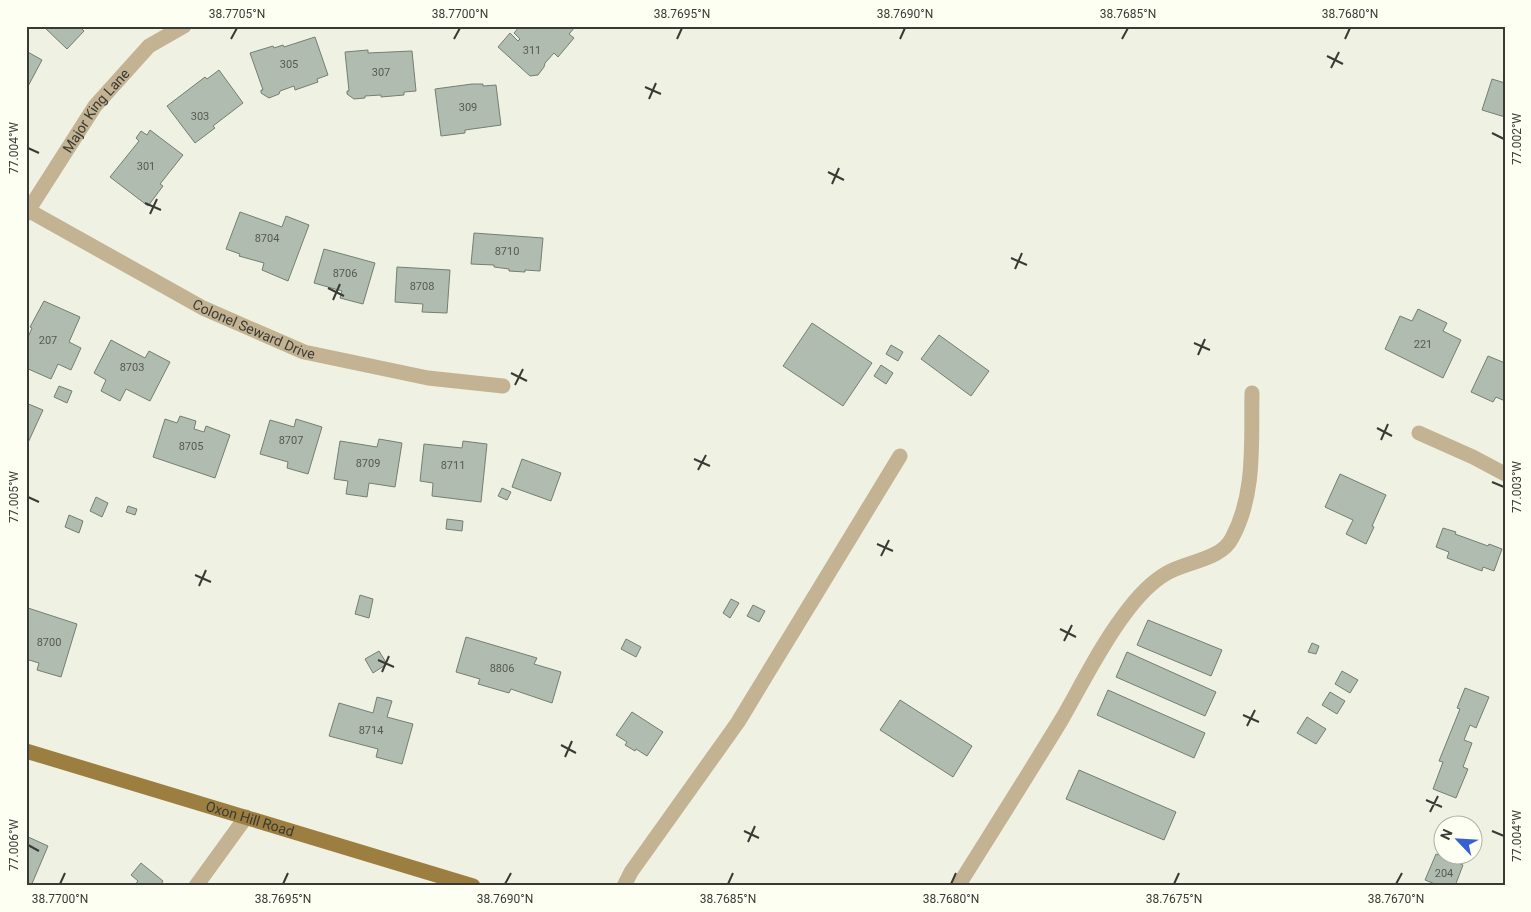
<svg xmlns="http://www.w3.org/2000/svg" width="1531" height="912" font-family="Roboto,sans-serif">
<rect width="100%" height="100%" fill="#eff2e3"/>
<!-- building -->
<g fill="#b0bcb0" stroke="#747e74">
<path d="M 43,26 L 79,26 L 84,31 L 67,49 Z"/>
<path d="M 520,26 L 576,26 L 569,34 L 574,38 L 558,57 L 554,53 L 545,63 L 544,67 L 538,75 L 530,76 L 498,47 L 510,33 L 518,41 L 520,39 L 514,33 Z"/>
<path d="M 315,37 L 328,75 L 317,79 L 318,82 L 295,90 L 294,86 L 280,91 L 279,94 L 269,98 L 261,93 L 261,90 L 263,90 L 250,53 L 273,46 L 274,48 L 283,45 L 284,47 Z"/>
<path d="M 368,50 L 368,53 L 412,51 L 416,91 L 404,92 L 404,95 L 381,97 L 381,95 L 365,96 L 365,98 L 354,99 L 347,94 L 347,91 L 349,91 L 345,52 Z"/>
<path d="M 26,51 L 42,60 L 26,90 Z"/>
<path d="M 219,70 L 243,103 L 213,126 L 215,128 L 195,143 L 167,106 L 205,77 L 207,79 Z"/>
<path d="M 1492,79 L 1505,83 L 1505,117 L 1482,110 Z"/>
<path d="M 472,84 L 483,84 L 483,86 L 496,85 L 501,125 L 465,130 L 465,133 L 441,136 L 435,89 Z"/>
<path d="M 150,130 L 183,155 L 160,184 L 163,186 L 148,206 L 110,177 L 139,141 L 136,138 L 141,131 L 147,135 Z"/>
<path d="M 240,212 L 282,227 L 286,216 L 309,225 L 288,281 L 262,270 L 264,263 L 239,256 L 240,254 L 226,249 Z"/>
<path d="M 474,233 L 543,238 L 540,271 L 525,270 L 525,272 L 509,271 L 509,269 L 494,267 L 494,265 L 471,264 Z"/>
<path d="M 324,249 L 375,263 L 363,304 L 340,298 L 342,291 L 314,283 Z"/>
<path d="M 397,267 L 450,270 L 447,313 L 422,312 L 423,304 L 395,302 Z"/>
<path d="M 44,301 L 80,317 L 69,342 L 81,348 L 71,370 L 58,364 L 51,379 L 26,368 L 26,336 L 28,337 L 32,328 L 30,327 Z"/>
<path d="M 1418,309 L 1447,323 L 1443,331 L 1461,340 L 1443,378 L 1385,349 L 1400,316 L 1412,321 Z"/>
<path d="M 812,323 L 872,363 L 843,406 L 783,366 Z"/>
<path d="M 939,335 L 989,371 L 971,396 L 921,359 Z"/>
<path d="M 111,340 L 145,358 L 149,351 L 170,362 L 150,401 L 126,389 L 120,401 L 101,391 L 106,380 L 94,373 Z"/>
<path d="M 891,345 L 903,352 L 898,361 L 886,354 Z"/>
<path d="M 1488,356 L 1505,363 L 1505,401 L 1496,397 L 1493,402 L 1471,392 Z"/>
<path d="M 881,365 L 893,373 L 886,384 L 874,376 Z"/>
<path d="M 59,386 L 72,391 L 67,403 L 54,397 Z"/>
<path d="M 26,403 L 43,410 L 26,447 Z"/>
<path d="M 180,416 L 196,421 L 194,429 L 204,432 L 206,426 L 230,435 L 215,478 L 153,457 L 165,419 L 177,423 Z"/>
<path d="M 296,419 L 322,427 L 308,474 L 287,468 L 288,462 L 260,454 L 270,420 L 294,427 Z"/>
<path d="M 379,439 L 402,443 L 395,487 L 369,483 L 367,497 L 346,494 L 348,481 L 334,479 L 340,441 L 377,447 Z"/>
<path d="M 463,441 L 487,444 L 481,502 L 432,496 L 433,483 L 420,481 L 424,444 L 462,448 Z"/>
<path d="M 522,459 L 561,473 L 551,501 L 512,487 Z"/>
<path d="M 1340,474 L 1386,495 L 1372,526 L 1374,527 L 1366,544 L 1346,534 L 1353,520 L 1325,507 Z"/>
<path d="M 502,488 L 511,492 L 507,500 L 498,496 Z"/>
<path d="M 96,497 L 108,503 L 102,517 L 90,511 Z"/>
<path d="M 128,506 L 137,509 L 135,515 L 126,512 Z"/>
<path d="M 69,515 L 83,521 L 79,533 L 65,527 Z"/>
<path d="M 447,519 L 463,521 L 462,531 L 446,529 Z"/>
<path d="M 1443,528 L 1456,532 L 1455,534 L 1488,546 L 1489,544 L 1502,549 L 1494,571 L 1483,567 L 1482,571 L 1447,558 L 1449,552 L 1436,547 Z"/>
<path d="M 360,595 L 373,599 L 369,618 L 355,614 Z"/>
<path d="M 731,599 L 739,603 L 730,618 L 723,613 Z"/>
<path d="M 753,605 L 765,611 L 759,622 L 747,616 Z"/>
<path d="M 28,608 L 77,624 L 61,677 L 37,670 L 39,663 L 29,660 L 27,666 L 26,666 L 26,616 Z"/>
<path d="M 1148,620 L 1222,650 L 1211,676 L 1137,645 Z"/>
<path d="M 466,637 L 537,658 L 534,664 L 561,672 L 552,703 L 511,689 L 509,693 L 478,684 L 480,679 L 456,672 Z"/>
<path d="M 626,639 L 641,647 L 636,657 L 621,649 Z"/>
<path d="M 1312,643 L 1319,646 L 1316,654 L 1308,652 Z"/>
<path d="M 379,651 L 387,664 L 373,673 L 365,659 Z"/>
<path d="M 1127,652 L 1216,692 L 1205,716 L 1116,677 Z"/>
<path d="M 1342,671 L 1358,680 L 1350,693 L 1335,684 Z"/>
<path d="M 1465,688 L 1489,697 L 1476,728 L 1470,725 L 1464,740 L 1472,743 L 1463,767 L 1468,769 L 1456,798 L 1433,789 L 1443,762 L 1439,761 L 1460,709 L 1457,708 Z"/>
<path d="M 1108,690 L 1205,733 L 1194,758 L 1097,715 Z"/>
<path d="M 1330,692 L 1345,701 L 1337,714 L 1322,705 Z"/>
<path d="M 377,697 L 392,701 L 387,717 L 413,724 L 402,764 L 376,757 L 378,749 L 329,736 L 339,703 L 373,713 Z"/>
<path d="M 900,700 L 972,746 L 953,777 L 880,730 Z"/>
<path d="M 632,712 L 663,732 L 647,756 L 636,749 L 635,751 L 625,745 L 627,742 L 616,735 Z"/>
<path d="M 1307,717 L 1326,729 L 1316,744 L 1297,733 Z"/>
<path d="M 1079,770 L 1176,812 L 1164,840 L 1066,799 Z"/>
<path d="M 26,836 L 48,846 L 31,886 L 26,886 Z"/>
<path d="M 1436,854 L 1463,865 L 1455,886 L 1440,886 L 1425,880 Z"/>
<path d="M 141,863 L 163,881 L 160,886 L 134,886 L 138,881 L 131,875 Z"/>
</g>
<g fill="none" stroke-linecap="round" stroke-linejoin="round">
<!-- minor -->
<g stroke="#c3b393" stroke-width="15">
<path id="s1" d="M 26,209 L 203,308 L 304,352 L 428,378 L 503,386"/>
<path id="s2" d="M 26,214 L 95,106 L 149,46 L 184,26"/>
<path d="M 1419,433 L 1473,457 L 1505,474"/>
<path d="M 196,886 L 246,817"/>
<path d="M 624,886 L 631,872 L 738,722 L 900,456"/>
<path d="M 958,886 C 993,830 1028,775 1062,719 C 1082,684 1100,647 1124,615 C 1135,600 1151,582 1167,573 C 1188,561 1221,560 1232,538 C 1256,494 1251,441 1252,393"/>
</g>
<!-- major -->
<path stroke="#9c7f40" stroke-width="15" id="s3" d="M 26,751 L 473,886"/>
</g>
<!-- ticks -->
<path fill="none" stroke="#393a34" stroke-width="2" d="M 231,39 L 237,28M 454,39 L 460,28M 677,39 L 682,28M 900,39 L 905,28M 1122,39 L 1128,28M 1345,39 L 1350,28M 1327,56 L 1343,64M 1331,68 L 1339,52M 645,87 L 661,94M 649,99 L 656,83M 1492,133 L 1504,139M 28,148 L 39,153M 828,172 L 844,180M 832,184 L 839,168M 145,203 L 161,210M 150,214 L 157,199M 1011,258 L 1027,265M 1015,269 L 1022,253M 328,288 L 344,296M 333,300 L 340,284M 1194,343 L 1210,350M 1198,355 L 1205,339M 511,373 L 527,381M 515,385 L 523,369M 1377,428 L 1392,436M 1381,440 L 1388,424M 694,459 L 710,466M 698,470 L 706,455M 1492,482 L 1504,487M 28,497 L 39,502M 877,544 L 893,551M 881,556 L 889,540M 195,575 L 211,582M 199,586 L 206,570M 1060,629 L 1076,637M 1064,641 L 1072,625M 378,660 L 394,667M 382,672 L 389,656M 1243,715 L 1259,722M 1247,726 L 1255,710M 561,745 L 576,753M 565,757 L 572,741M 1426,800 L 1442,807M 1430,812 L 1438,796M 744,831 L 759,838M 1492,831 L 1504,836M 748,842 L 755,826M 28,845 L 39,851M 60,884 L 65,873M 283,884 L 288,873M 505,884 L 511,873M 728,884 L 733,873M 951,884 L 956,873M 1174,884 L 1179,873M 1396,884 L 1402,873"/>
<g text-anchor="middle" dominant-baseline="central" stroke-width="4" stroke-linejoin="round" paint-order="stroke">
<!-- number labels -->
<g font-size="11" fill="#575a53">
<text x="532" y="50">311</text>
<text x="289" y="64">305</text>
<text x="381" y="72">307</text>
<text x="468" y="107">309</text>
<text x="200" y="116">303</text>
<text x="146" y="166">301</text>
<text x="267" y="238">8704</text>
<text x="507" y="251">8710</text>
<text x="345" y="273">8706</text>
<text x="422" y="286">8708</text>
<text x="48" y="340">207</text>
<text x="1423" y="344">221</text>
<text x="132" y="367">8703</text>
<text x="291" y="440">8707</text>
<text x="191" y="446">8705</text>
<text x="368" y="463">8709</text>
<text x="453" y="465">8711</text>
<text x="49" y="642">8700</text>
<text x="502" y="668">8806</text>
<text x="371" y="730">8714</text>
<text x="1444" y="873">204</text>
</g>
<!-- street labels -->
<g font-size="14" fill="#393a34" stroke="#fdfff3">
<text stroke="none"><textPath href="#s2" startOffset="125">Major King Lane</textPath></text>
<text stroke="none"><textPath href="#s1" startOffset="258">Colonel Seward Drive</textPath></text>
<text stroke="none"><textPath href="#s3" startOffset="234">Oxon Hill Road</textPath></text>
</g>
</g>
<!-- border -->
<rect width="1531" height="912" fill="none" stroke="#fdfff3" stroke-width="55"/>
<!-- north arrow -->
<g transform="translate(1458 840) rotate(295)"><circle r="24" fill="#fdfff3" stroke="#afb0a7"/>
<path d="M0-4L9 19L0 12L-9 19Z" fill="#3761d1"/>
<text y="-8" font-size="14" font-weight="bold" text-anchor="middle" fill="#393a34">N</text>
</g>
<rect x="28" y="28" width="1476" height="856" fill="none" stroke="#393a34" stroke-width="2"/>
<g font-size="12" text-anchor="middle" fill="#393a34">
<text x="237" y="18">38.7705°N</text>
<text x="460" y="18">38.7700°N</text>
<text x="682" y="18">38.7695°N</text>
<text x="905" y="18">38.7690°N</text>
<text x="1128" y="18">38.7685°N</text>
<text x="1350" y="18">38.7680°N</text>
<text transform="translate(1517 139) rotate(-90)" y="4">77.002°W</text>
<text transform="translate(14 148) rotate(-90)" y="4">77.004°W</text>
<text transform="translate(1517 487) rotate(-90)" y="4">77.003°W</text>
<text transform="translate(14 497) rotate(-90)" y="4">77.005°W</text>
<text transform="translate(1517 836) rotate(-90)" y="4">77.004°W</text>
<text transform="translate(14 845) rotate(-90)" y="4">77.006°W</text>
<text x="60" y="903">38.7700°N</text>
<text x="283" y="903">38.7695°N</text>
<text x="505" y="903">38.7690°N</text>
<text x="728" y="903">38.7685°N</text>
<text x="951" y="903">38.7680°N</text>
<text x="1174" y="903">38.7675°N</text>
<text x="1396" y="903">38.7670°N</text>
</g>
</svg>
